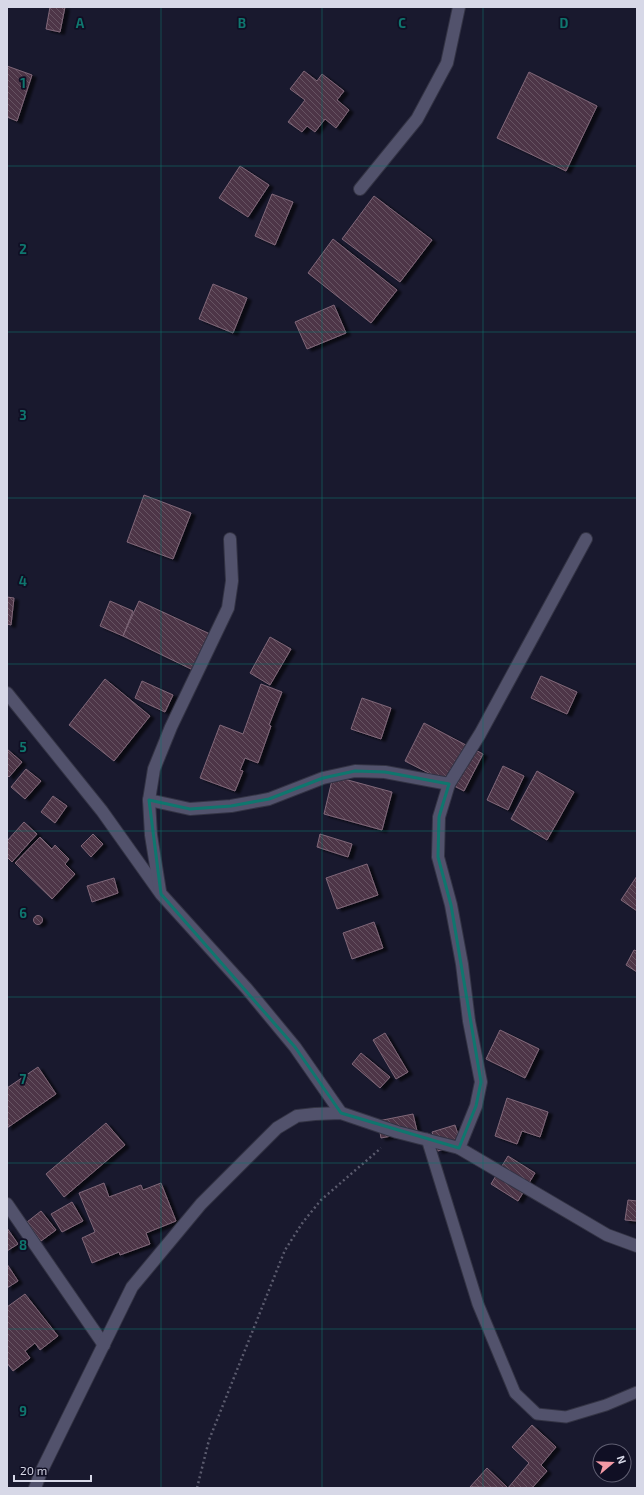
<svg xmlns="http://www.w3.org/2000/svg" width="644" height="1495" font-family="'Exo 2',sans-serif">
<defs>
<pattern id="building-back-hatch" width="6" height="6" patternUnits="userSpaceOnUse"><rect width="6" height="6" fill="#4d3647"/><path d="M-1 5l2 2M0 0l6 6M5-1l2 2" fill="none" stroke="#665262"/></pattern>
<filter id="shadow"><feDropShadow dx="4.5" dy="2.5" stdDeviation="1" flood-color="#0009"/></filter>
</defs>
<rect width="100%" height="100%" fill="#19192e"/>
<!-- building -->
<g fill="url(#building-back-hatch)" stroke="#806779" filter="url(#shadow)">
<path d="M 50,7 L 65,7 L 60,32 L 46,29 Z"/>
<path d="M 7,66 L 32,75 L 17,121 L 7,117 Z"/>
<path d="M 304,71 L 317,81 L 322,74 L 344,91 L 337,100 L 349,110 L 336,128 L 325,119 L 315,132 L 307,126 L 302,132 L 288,122 L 305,100 L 290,89 Z"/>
<path d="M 529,72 L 597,106 L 566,171 L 497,138 Z"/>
<path d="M 240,166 L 269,185 L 248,217 L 219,198 Z"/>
<path d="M 272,194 L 293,202 L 275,245 L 255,236 Z"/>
<path d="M 374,196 L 432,240 L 400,282 L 342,239 Z"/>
<path d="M 333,239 L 397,290 L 371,323 L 308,273 Z"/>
<path d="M 213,284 L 247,298 L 233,333 L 199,319 Z"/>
<path d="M 334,305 L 346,333 L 307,349 L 295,322 Z"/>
<path d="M 144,495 L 191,513 L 173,559 L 127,542 Z"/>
<path d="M 7,597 L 14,598 L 11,625 L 7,624 Z"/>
<path d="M 110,601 L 133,611 L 123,636 L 100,626 Z"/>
<path d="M 139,601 L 210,634 L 193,670 L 123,636 Z"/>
<path d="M 270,637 L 291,649 L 270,685 L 250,673 Z"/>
<path d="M 541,676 L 577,692 L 567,714 L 531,698 Z"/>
<path d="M 105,679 L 150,716 L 114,761 L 69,725 Z"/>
<path d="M 142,681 L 173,695 L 165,712 L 135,698 Z"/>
<path d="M 261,684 L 282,692 L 269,725 L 271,726 L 258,763 L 245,758 L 240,770 L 243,771 L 235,791 L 200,778 L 220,725 L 243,734 Z"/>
<path d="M 362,698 L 391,708 L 381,739 L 351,729 Z"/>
<path d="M 424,723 L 483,754 L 464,791 L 405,761 Z"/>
<path d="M 7,749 L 22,762 L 9,777 L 7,775 Z"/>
<path d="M 503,766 L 524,776 L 508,810 L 487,800 Z"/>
<path d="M 26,769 L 41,781 L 25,799 L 11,787 Z"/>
<path d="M 537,771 L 574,792 L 547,840 L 511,819 Z"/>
<path d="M 333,776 L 392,792 L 382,830 L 324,814 Z"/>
<path d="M 53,796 L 67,806 L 55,823 L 41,812 Z"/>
<path d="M 24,822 L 37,834 L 12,862 L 7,857 L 7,841 Z"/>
<path d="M 93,834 L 103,844 L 91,857 L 81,846 Z"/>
<path d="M 320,834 L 352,844 L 348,857 L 317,847 Z"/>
<path d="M 40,837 L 52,849 L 55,845 L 69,859 L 65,864 L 75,874 L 52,899 L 15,863 Z"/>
<path d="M 367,864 L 378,895 L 337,909 L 326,878 Z"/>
<path d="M 637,876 L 637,911 L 621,900 Z"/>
<path d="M 114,878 L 118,893 L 92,902 L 87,886 Z"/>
<circle cx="38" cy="920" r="4.5"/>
<path d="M 374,922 L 383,948 L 352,959 L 343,933 Z"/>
<path d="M 634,950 L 637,951 L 637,972 L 626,965 Z"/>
<path d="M 500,1030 L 539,1049 L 525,1078 L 486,1059 Z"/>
<path d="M 385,1033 L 408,1072 L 396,1079 L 373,1040 Z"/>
<path d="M 361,1053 L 390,1077 L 380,1088 L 352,1064 Z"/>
<path d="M 38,1067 L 56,1094 L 7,1128 L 7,1088 Z"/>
<path d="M 507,1098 L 548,1112 L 540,1137 L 522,1131 L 517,1144 L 495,1136 Z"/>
<path d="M 413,1114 L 417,1131 L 381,1138 L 378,1121 Z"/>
<path d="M 106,1123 L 125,1145 L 64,1197 L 46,1174 Z"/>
<path d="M 455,1125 L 461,1144 L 438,1151 L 432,1132 Z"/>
<path d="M 508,1156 L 535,1173 L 518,1201 L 491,1184 Z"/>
<path d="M 104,1183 L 109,1197 L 141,1185 L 143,1190 L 161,1183 L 176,1221 L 146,1233 L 150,1244 L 120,1255 L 119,1252 L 92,1263 L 82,1238 L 95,1232 L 79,1193 Z"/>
<path d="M 628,1200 L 637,1201 L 637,1221 L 625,1220 Z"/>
<path d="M 72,1202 L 83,1221 L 62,1232 L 51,1214 Z"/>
<path d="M 41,1211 L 56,1230 L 41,1241 L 27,1222 Z"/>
<path d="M 7,1228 L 18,1244 L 7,1251 Z"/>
<path d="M 7,1264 L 18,1281 L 7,1288 Z"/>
<path d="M 25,1294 L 58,1336 L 40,1350 L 35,1343 L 25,1351 L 30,1358 L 13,1371 L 7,1363 L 7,1307 Z"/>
<path d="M 532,1425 L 556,1447 L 541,1465 L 547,1471 L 532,1488 L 470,1487 L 487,1468 L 508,1488 L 529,1463 L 512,1447 Z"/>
</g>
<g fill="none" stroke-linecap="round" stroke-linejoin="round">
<defs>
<path id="service" d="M 427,1139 L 478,1304 L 515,1393 L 537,1414 L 566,1417 L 606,1405 L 637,1392"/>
<g id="minor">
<path d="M 360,189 L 417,119 L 447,63 L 459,7"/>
<path d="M 7,693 L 102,811 L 161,894 L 247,989 L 295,1047 L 341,1113"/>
<path d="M 149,800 L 190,809 L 231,806 L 269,799 L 323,778 L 355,771 L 385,772 L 449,784"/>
<path d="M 160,891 L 151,835 L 149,800 L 154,769 L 171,727 L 228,608 L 232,581 L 230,539"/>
<path d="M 459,1148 L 476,1106 L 481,1082 L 469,1021 L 462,964 L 451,905 L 438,857 L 439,817 L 449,784 L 480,734 L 586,539"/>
<path d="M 7,1204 L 104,1345"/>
<path d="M 35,1488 L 41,1472 L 132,1287 L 201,1204 L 277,1128 L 297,1116 L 315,1114 L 341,1113 L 397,1132 L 459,1148 L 607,1235 L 637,1246"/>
</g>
</defs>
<!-- service casing -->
<use href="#service" stroke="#334" stroke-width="13"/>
<!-- minor casing -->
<use href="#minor" stroke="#334" stroke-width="14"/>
<!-- path -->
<path stroke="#5b5b6e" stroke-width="2.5" stroke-dasharray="2 3" stroke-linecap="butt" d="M 197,1488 L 209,1440 L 285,1250 L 303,1222 L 321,1200 L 381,1148"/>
<!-- service -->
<use href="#service" stroke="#52526c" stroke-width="11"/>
<!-- minor -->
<use href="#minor" stroke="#52526c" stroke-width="12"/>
</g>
<!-- marked area -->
<path fill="none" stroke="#0f766e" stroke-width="3" stroke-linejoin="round" d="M 355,771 L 385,772 L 449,784 L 439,817 L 438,857 L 451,905 L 481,1082 L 476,1106 L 459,1148 L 341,1113 L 295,1047 L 161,894 L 149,800 L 190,809 L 231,806 L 269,799 L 323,778 Z"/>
<!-- grid -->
<path fill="none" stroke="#0f766e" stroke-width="1" stroke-opacity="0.55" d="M 161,7 L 161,1488M 322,7 L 322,1488M 483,7 L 483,1488M 7,166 L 637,166M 7,332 L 637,332M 7,498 L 637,498M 7,664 L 637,664M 7,831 L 637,831M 7,997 L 637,997M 7,1163 L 637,1163M 7,1329 L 637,1329"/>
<g font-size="13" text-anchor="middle" font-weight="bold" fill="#0f766e" stroke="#100f24" stroke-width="3.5" stroke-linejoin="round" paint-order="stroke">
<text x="80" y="28">A</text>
<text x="242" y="28">B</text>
<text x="402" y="28">C</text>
<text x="564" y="28">D</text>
<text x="23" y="88">1</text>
<text x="23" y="254">2</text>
<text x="23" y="420">3</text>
<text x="23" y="586">4</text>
<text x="23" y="752">5</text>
<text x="23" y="918">6</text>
<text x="23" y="1084">7</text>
<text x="23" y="1250">8</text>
<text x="23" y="1416">9</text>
</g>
<!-- border -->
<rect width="644" height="1495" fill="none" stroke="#d7d8e7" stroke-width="16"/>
<!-- north arrow -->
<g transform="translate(612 1463) rotate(71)"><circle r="19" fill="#100f24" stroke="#605f72"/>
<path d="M0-3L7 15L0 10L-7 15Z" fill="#f49aa5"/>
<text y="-6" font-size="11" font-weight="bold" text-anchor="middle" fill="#d7d8e7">N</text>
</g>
<!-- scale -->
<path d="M14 1475v6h77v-6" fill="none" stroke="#d7d8e7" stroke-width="2"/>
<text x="20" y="1475" font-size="12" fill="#d7d8e7" stroke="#100f24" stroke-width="3" paint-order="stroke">20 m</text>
</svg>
